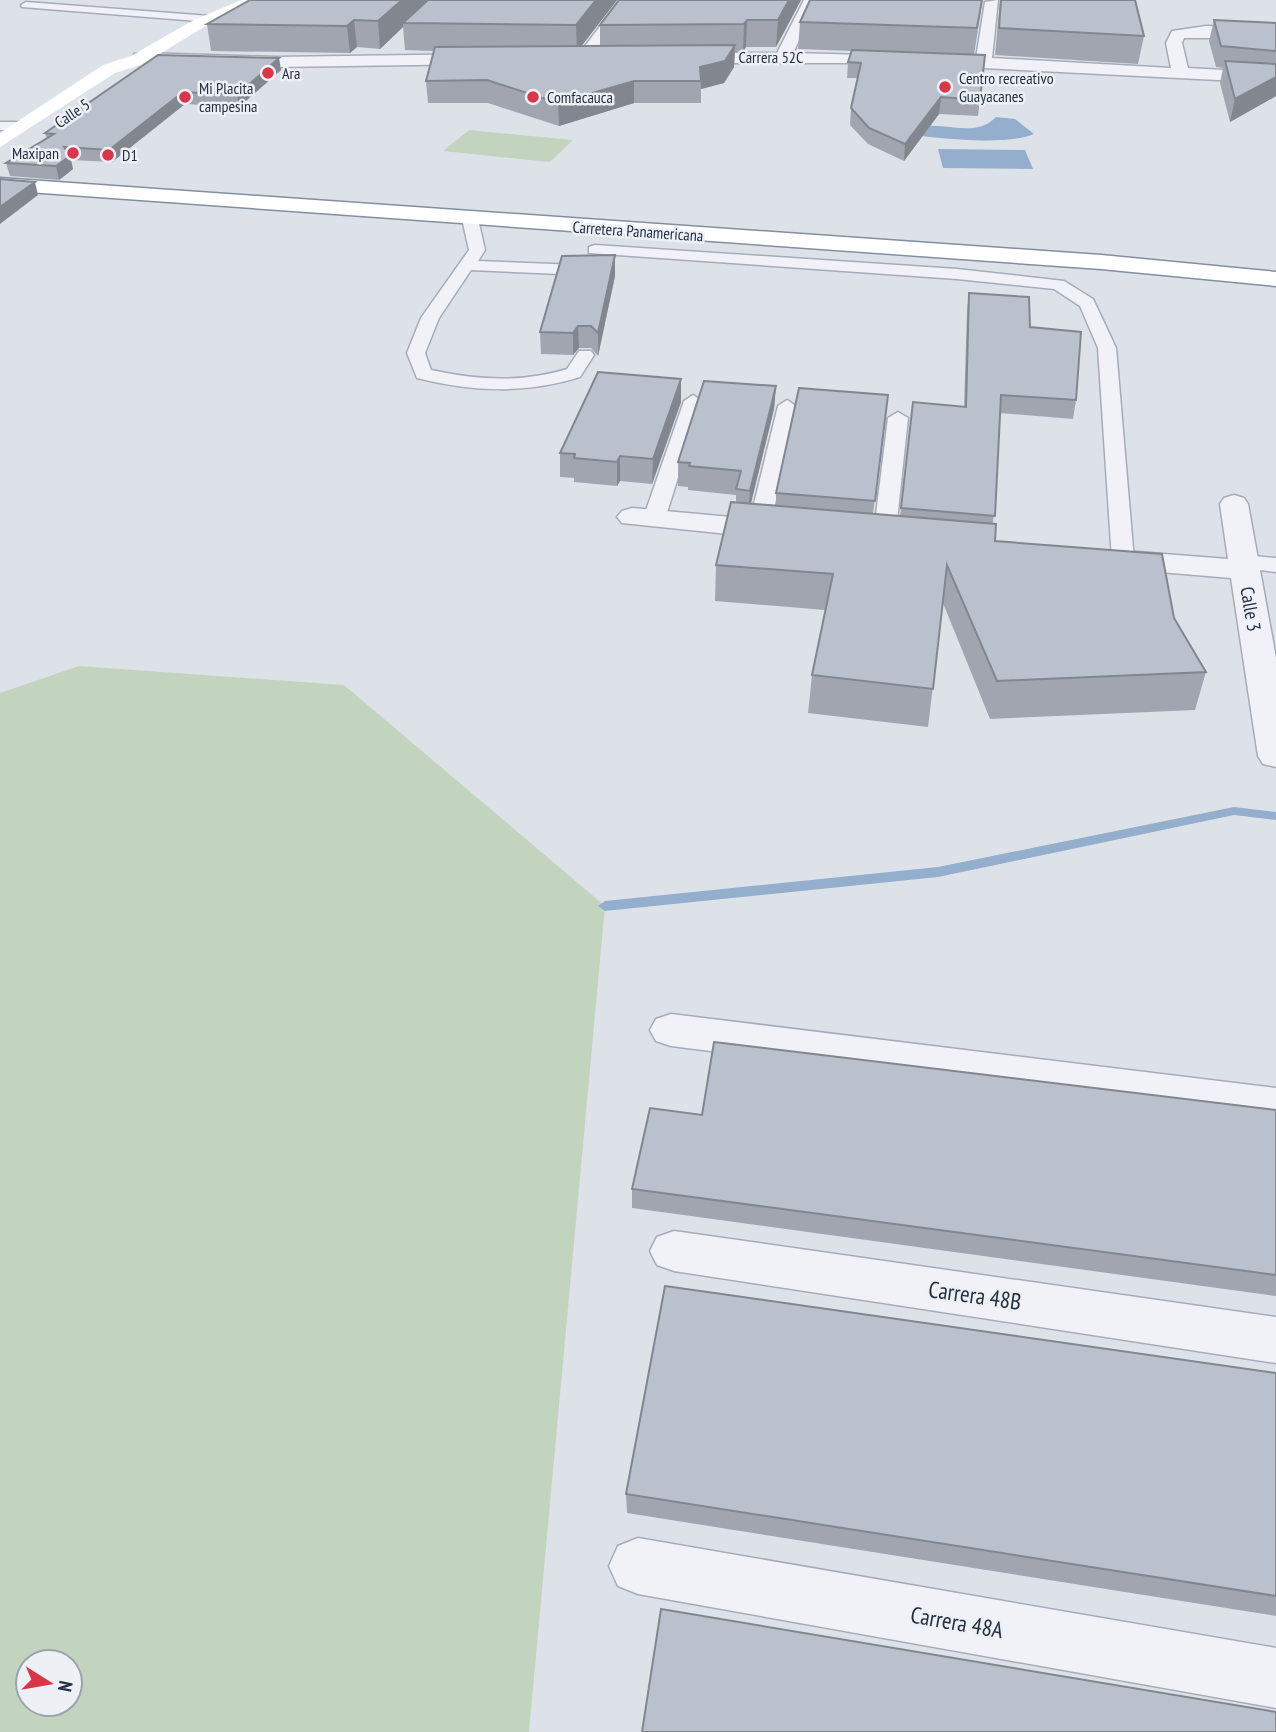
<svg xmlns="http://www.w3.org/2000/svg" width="1276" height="1732" font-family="'PT Sans Narrow',sans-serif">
<rect width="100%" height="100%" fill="#dde2e9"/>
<!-- green -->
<g fill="#c3d4be" fill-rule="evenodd">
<path d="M 469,130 L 573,140 L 550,162 L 443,151 Z"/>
<path d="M 79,666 L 344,685 L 605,906 L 529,1732 L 0,1732 L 0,693 ZM 70,1662 L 70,1704 L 28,1704 L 28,1662 Z"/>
</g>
<!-- water -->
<g fill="#94aecd">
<path d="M 996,117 L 1015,119 L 1034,134 C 1002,147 936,137 900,134 C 908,131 918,126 927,126 C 951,124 977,137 996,117 Z"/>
<path d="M 938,149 L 1025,150 L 1033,169 L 943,168 Z"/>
</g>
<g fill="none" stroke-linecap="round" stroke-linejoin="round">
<!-- stream -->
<path fill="#94aecd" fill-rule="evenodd" d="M 1234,807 L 1276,812 L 1276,820 L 1234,815 L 938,877 L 605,911 L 598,906 L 605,901 L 938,867 Z"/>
<defs>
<g id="lane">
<path d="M 26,2 L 210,16 L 216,19 L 210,22 L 22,7 L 21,5 Z"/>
<path d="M 0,122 L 23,122 L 30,126 L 23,130 L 0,130 Z"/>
<path d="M 470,214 L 478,219 L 485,250 L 478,261 L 579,265 L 591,257 L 599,262 L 589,273 L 583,275 L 471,270 L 439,318 L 425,353 L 431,370 C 477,380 522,383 567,369 L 579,351 L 591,351 L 594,355 L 580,377 C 525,394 473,392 417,378 L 407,353 L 421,318 L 469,250 L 462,219 Z"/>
<path d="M 595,245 L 957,269 L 1064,281 L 1093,299 L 1116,348 L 1134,560 L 1123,567 L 1112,560 L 1098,348 L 1080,306 L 1054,289 L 957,279 L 589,253 L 589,247 Z"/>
<path d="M 693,395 L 702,401 L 665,519 L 654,525 L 647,523 L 643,519 L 684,401 Z"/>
<path d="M 787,400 L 796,406 L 770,528 L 759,534 L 748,528 L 778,406 Z"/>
<path d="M 898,412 L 908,418 L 895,539 L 884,545 L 873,539 L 888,418 Z"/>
<path d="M 1243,555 L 1276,558 L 1276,572 L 1235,567 L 1232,562 Z"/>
</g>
<g id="street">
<path d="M 620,0 L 635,0 L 590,62 L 578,62 L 576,58 Z"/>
<path d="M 804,0 L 818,0 L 793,53 L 976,58 L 985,2 L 998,0 L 992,58 L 1171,68 L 1166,43 L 1172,31 L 1206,26 L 1276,28 L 1276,38 L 1184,38 L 1182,43 L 1188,68 L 1276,73 L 1276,83 L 885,63 L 681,63 L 673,58 L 681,53 L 777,53 Z"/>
<path d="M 140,53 L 276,57 L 484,54 L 492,59 L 484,64 L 276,67 L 134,62 L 134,54 Z"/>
<path d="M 1234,495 L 1244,498 L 1248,504 L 1276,658 L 1276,767 L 1263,764 L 1258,756 L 1231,578 L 1112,568 L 1101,565 L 1097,559 L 1101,553 L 1112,550 L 1228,559 L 1220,504 L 1224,498 Z"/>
<path d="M 632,508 L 776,521 L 786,524 L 791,530 L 786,536 L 776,539 L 622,523 L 617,517 L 622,511 Z"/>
<path d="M 671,1014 L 1276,1088 L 1276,1122 L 671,1046 L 656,1041 L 650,1030 L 656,1019 Z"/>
<path d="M 674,1231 L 1276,1317 L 1276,1363 L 674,1271 L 657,1265 L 650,1251 L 657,1237 Z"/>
<path d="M 638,1538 L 1276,1648 L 1276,1708 L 638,1594 L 618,1586 L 609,1566 L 618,1546 Z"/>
</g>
<path id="highway" d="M 0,178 L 1101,255 L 1276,272 L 1276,286 L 1101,269 L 0,190 Z"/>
</defs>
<!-- lane casing -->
<use href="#lane" stroke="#a6acb7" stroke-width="3"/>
<!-- street casing -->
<use href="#street" stroke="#a6acb7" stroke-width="3"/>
<!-- highway casing -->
<use href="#highway" stroke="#838ea1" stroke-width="3"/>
<!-- lane -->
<use href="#lane" fill="#f1f2f7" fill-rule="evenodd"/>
<!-- street -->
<use href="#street" fill="#f1f2f7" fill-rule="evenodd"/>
<!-- secondary -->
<path fill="#fff" fill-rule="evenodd" d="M 241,0 L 261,0 L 204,27 L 143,64 L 115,73 L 0,147 L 0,133 L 103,65 L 131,56 L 192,21 Z"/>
<!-- highway -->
<use href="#highway" fill="#fff" fill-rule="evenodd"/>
</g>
<!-- wall -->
<g fill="#a0a5af">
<path d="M 250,0 L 617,0 L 581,46 L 600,46 L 600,25 L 801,0 L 776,47 L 746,47 L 743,52 L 735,52 L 734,67 L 724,83 L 701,89 L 701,103 L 634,103 L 559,126 L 488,103 L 428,103 L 426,81 L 434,51 L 405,50 L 403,27 L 380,49 L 357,47 L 350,53 L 211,51 L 207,24 Z"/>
<path d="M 1000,0 L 1135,0 L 1144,36 L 1138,64 L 995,55 Z"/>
<path d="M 982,2 L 974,55 L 985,55 L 978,116 L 939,114 L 904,161 L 868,144 L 850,125 L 851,108 L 858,78 L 847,78 L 848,62 L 852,51 L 798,49 L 800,22 Z"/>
<path d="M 1214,20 L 1276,23 L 1276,96 L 1230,122 L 1220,83 L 1223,68 L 1216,67 L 1209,41 Z"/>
<path d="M 158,55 L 281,70 L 239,107 L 185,104 L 112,162 L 71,160 L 73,169 L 59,180 L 10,176 L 6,163 L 47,139 L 45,133 Z"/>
<path d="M 615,276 L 598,356 L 591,348 L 579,348 L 573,355 L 541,354 L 540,332 Z"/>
<path d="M 969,293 L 1030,327 L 1076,400 L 1073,419 L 1000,413 L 993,524 L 995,541 L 1174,618 L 1206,672 L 1195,710 L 990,719 L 943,603 L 928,727 L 808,713 L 812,675 L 825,610 L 715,601 L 716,565 L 736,502 L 736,495 L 688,490 L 688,487 L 678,486 L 678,462 L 776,386 L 774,409 L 751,503 L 776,505 L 776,493 L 888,395 L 873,514 L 900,516 L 913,402 L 964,407 L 967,311 Z"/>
<path d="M 681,379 L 681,402 L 652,484 L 620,481 L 617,486 L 574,482 L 574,478 L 560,477 L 560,453 Z"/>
<path d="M 1276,1110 L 1276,1296 L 632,1208 L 632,1189 L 702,1115 Z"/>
<path d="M 1276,1373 L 1276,1616 L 627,1513 L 626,1494 Z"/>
</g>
<!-- shaded-wall -->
<g fill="#82868f">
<path d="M 402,0 L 433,0 L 403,23 L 403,27 L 380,49 L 378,21 Z"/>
<path d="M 596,0 L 617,0 L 577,52 L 576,25 Z"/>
<path d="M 789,0 L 801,0 L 776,47 L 778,20 Z"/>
<path d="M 354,20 L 357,47 L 350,53 L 347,26 Z"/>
<path d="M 747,20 L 746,47 L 743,52 L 744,24 Z"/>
<path d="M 735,45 L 734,67 L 724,83 L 701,89 L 700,67 Z"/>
<path d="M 279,58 L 281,70 L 239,107 L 237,95 Z"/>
<path d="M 1276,77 L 1276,96 L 1230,122 L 1235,99 Z"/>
<path d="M 634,81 L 634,103 L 559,126 L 558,103 Z"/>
<path d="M 183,92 L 185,104 L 112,162 L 109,150 Z"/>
<path d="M 941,97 L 939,114 L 904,161 L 905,144 Z"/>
<path d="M 70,156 L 73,169 L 59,180 L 56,166 Z"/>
<path d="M 35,182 L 38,195 L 0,224 L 0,207 Z"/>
<path d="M 615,255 L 615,276 L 598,356 L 598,333 Z"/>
<path d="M 578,326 L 579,348 L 573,355 L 573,333 Z"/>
<path d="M 681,379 L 681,402 L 652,484 L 653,459 Z"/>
<path d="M 776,386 L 774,409 L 748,515 L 750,491 Z"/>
<path d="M 620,456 L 620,481 L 617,486 L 617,462 Z"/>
</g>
<!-- building -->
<g fill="#bac0cc" stroke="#82868f" stroke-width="2">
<path d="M 250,0 L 402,0 L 378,21 L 354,20 L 347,26 L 207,24 Z"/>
<path d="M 428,0 L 596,0 L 576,25 L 403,23 Z"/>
<path d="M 619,0 L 789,0 L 778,20 L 747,20 L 744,24 L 600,25 Z"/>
<path d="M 810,0 L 982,0 L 977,28 L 800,22 Z"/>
<path d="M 1001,0 L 1135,0 L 1144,36 L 999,28 Z"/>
<path d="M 1214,20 L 1276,23 L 1276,51 L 1221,46 Z"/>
<path d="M 735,45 L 725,61 L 700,67 L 701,81 L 634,81 L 558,103 L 487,80 L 426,81 L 435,47 Z"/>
<path d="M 852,50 L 985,55 L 980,100 L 941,97 L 905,144 L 869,128 L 851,108 L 861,63 L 848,62 Z"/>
<path d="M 158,55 L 279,58 L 237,95 L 183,92 L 109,150 L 64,147 L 70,156 L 56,166 L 6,163 L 54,134 L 45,133 Z"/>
<path d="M 1225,61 L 1276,64 L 1276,77 L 1235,99 Z"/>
<path d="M 0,179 L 35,182 L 0,207 Z"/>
<path d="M 615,255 L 598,333 L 591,326 L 578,326 L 573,333 L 540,332 L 562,256 Z"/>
<path d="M 969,293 L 1029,297 L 1030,327 L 1081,332 L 1076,400 L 1001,395 L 995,516 L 901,508 L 913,402 L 966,407 Z"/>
<path d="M 598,372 L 681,379 L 653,459 L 620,456 L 617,462 L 574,458 L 575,454 L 560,453 Z"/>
<path d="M 704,381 L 776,386 L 750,491 L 736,489 L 741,471 L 689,466 L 690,463 L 678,462 Z"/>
<path d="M 799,388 L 888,395 L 875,501 L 776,493 Z"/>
<path d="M 731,502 L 996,524 L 995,541 L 1162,554 L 1174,618 L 1206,672 L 997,681 L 947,565 L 933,689 L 812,675 L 833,574 L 716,565 Z"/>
<path d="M 714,1042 L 1276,1110 L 1276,1275 L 632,1189 L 650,1108 L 702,1115 Z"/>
<path d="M 665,1286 L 1276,1373 L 1276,1596 L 626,1494 Z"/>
<path d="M 661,1609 L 1276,1712 L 1276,1732 L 642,1732 Z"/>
</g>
<!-- markers -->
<g fill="#db3549" stroke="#edf1f6" stroke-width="2.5">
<circle cx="268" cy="73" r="7"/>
<circle cx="945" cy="87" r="7"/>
<circle cx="185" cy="97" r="7"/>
<circle cx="533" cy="97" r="7"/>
<circle cx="73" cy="153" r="7"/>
<circle cx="108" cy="155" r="7"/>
</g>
<g text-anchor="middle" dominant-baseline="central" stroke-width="5" stroke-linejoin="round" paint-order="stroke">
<!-- far-street labels -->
<g font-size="16" fill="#252f41" stroke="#edf1f6">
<text x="771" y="57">Carrera 52C</text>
<text transform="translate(72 113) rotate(-34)">Calle 5</text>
<text transform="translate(638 231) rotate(4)">Carretera Panamericana</text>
</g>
<!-- far-poi labels -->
<g font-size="16" fill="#252f41" stroke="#edf1f6" text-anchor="start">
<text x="282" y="73">Ara</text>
<text x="959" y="78">Centro recreativo<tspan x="959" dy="18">Guayacanes</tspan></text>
<text x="199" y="88">Mi Placita<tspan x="199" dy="18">campesina</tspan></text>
<text x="547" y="97">Comfacauca</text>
<text x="59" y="153" text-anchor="end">Maxipan</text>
<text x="122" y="155">D1</text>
</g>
<!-- street labels -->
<g font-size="19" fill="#252f41" stroke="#edf1f6">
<text transform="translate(1251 609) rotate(80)">Calle 3</text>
</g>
<!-- near-street labels -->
<g font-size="23" fill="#252f41" stroke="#edf1f6">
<text transform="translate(975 1295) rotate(8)">Carrera 48B</text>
<text transform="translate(957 1622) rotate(10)">Carrera 48A</text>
</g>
</g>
<!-- north arrow -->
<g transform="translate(49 1683) rotate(101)"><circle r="33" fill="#edf1f6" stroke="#9da3ae" stroke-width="2"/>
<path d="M0-5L12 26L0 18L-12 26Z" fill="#db3549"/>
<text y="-10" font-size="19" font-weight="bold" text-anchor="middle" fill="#252f41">N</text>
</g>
</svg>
